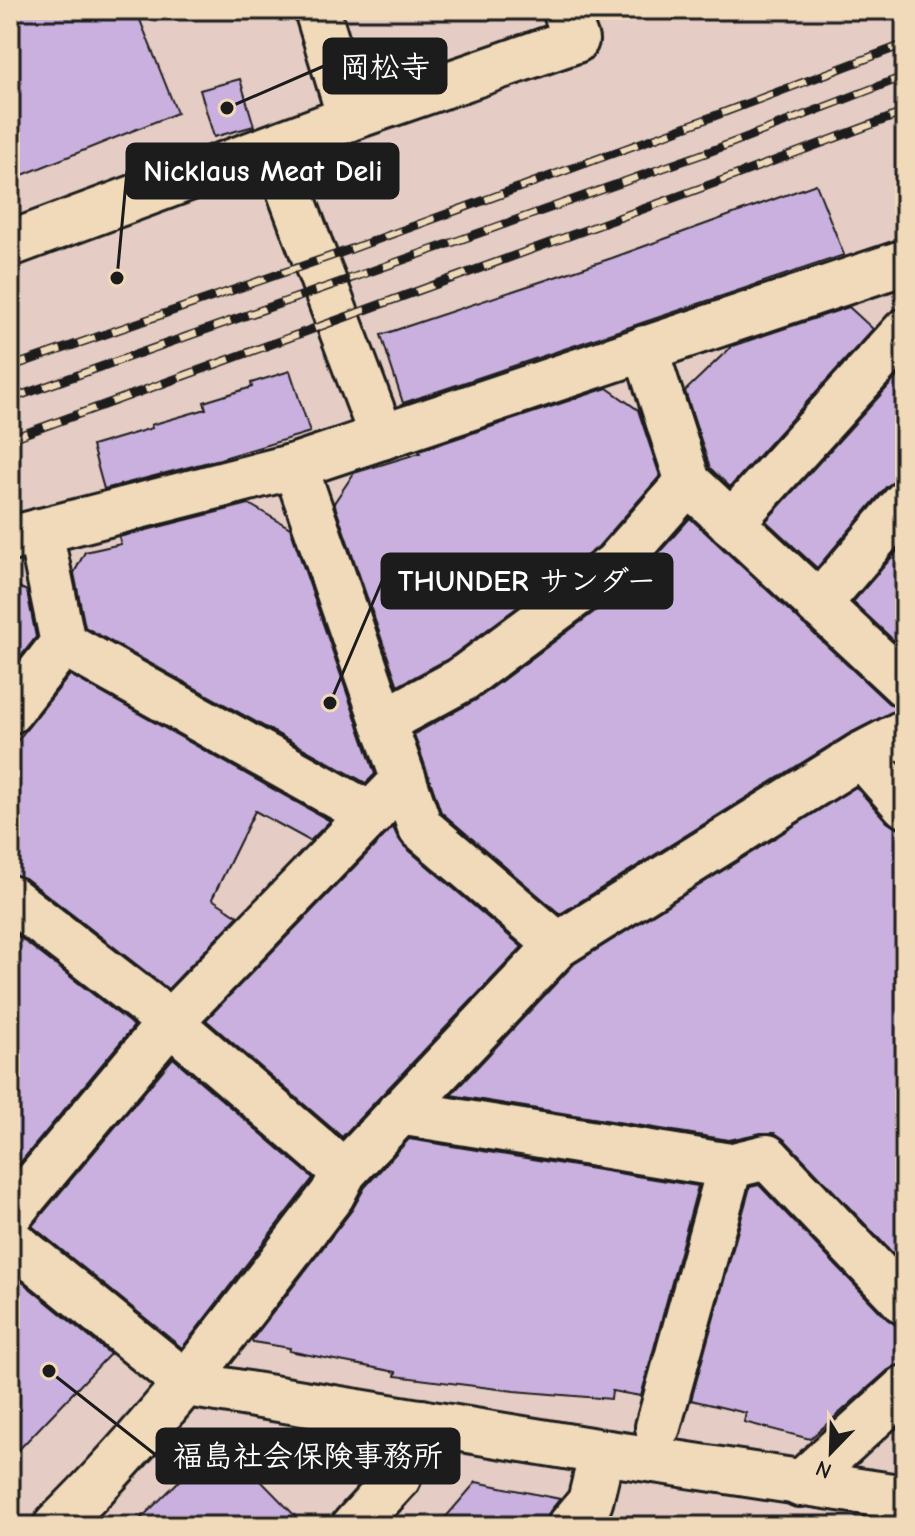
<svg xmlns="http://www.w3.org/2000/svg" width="915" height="1536" font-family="'Comic Neue','Klee One',sans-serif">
<rect width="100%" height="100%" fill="#e5cdc5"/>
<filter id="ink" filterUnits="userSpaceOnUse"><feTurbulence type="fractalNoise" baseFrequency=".0125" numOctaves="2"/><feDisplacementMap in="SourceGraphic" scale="16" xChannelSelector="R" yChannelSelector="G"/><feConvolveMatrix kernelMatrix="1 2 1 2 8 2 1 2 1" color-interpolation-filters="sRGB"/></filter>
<g filter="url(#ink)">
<!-- building -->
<g fill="#cab0de" stroke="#1c1c1c" stroke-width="2">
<path d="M 10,10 L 136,10 L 177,113 L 10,180 Z"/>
<path d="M 240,79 L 254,126 L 214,137 L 200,90 Z"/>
<path d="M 816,184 L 844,255 L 403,403 L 381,335 L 612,258 Z"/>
<path d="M 849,307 L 873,329 L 730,487 L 710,468 L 685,391 L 732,346 Z"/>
<path d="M 905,368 L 905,479 L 896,480 L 886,487 L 817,568 L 766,521 Z"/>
<path d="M 290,371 L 310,432 L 220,459 L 104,489 L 92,446 L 152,428 L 151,425 L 206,409 L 204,402 L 252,387 L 251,383 Z"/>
<path d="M 607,388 L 638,410 L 660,476 L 598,547 L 448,659 L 398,686 L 334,503 L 354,473 L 420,453 L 419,451 Z"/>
<path d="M 249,504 L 290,528 L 375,774 L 366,783 L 85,627 L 74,573 L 85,552 L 121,544 L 119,537 Z"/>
<path d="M 690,518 L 888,703 L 898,709 L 848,734 L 560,914 L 441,812 L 414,734 L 476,700 L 630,585 Z"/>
<path d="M 905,542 L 905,651 L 853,602 Z"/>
<path d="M 10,583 L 27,591 L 36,637 L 10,670 Z"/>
<path d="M 70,675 L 330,821 L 310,841 L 255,811 L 212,899 L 238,916 L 168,989 L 25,878 L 10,874 L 10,750 Z"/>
<path d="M 856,787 L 887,822 L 896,828 L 905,829 L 905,1266 L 785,1140 L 775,1133 L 761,1133 L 729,1140 L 451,1095 L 574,964 Z"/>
<path d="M 393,827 L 397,836 L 404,846 L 522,947 L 342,1137 L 206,1020 Z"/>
<path d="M 14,933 L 134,1026 L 10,1175 L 10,938 Z"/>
<path d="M 173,1058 L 313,1178 L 182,1348 L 32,1226 Z"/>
<path d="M 409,1139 L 698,1186 L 641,1396 L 612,1391 L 611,1399 L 514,1391 L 395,1376 L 396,1372 L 289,1351 L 290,1348 L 253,1342 L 252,1340 L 352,1210 L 365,1187 Z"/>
<path d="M 759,1185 L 887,1319 L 897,1326 L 905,1326 L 905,1363 L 888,1370 L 810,1439 L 744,1422 L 746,1413 L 691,1400 L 750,1187 Z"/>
<path d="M 10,1272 L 110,1354 L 10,1459 Z"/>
<path d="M 221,1440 L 305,1526 L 133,1526 Z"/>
<path d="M 476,1482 L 560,1499 L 550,1511 L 546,1521 L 546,1526 L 438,1526 Z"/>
</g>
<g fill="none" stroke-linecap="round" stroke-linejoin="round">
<defs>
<g id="minor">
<path d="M 317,10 L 350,118"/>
<path d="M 273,147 L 382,437"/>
<path d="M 10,244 L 350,118 L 576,40 L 565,10"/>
<path d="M 645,348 L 688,482 L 905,685"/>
<path d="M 295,466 L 420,827 L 558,945"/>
<path d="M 731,523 L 905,331"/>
<path d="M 10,539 L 295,466 L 905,262"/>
<path d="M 818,605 L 905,503"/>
<path d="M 63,643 L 371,815"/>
<path d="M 10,711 L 63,643 L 40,531"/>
<path d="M 383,722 L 461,680 L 615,565 L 688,482"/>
<path d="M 861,755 L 905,805"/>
<path d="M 10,898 L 170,1022 L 344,1172"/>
<path d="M 399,1112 L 730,1166 L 767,1157 L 905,1302"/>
<path d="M 10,1214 L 170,1022 L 404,780"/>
<path d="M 10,1240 L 187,1384 L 602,1452 L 905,1498"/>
<path d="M 658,1427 L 730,1166"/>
<path d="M 800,1484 L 905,1388"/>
<path d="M 56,1526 C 159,1425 244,1309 332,1195 L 344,1172 L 558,945 L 861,755 L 905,732"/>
<path d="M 354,1526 L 398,1478 L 422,1422"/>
<path d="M 570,1526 L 590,1502 L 602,1452"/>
</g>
</defs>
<!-- minor casing -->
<use href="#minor" stroke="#1c1c1c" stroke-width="50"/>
<!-- minor -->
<use href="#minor" stroke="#f1daba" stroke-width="44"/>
<defs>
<g id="rail">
<path d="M 10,367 L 343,252 L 701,121 L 905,44"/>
<path d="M 10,399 L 711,151 L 905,76"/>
<path d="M 10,439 L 723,180 L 905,112"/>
</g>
</defs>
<!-- rail casing -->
<use href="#rail" stroke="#1c1c1c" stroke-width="9"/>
<!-- rail -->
<use href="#rail" stroke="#f1daba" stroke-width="6" stroke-dasharray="18" stroke-linecap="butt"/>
</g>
</g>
<!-- callouts -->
<path fill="none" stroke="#1c1c1c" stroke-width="3" d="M227 108L324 66M117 278L127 171M330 703L382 581M49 1371L157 1456"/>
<g fill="#1c1c1c" stroke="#f1daba" stroke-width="3">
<circle cx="227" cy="108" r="8"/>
<circle cx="117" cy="278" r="8"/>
<circle cx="330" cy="703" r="8"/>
<circle cx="49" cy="1371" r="8"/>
</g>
<g fill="#1c1c1c" stroke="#1c1c1c" stroke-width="3">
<rect x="324" y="39" width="122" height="54" rx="8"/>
<rect x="127" y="144" width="271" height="54" rx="8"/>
<rect x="382" y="554" width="290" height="54" rx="8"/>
<rect x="157" y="1429" width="302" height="54" rx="8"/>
</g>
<g font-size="30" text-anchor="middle" font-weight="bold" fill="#fff">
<text x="385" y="77">岡松寺</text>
<text x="263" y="181">Nicklaus Meat Deli</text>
<text x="527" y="591">THUNDER サンダー</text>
<text x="308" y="1466">福島社会保険事務所</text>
</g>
<!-- margin -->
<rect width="915" height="1536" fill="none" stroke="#f1daba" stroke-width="40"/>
<rect x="20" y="20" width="875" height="1496" fill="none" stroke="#1c1c1c" stroke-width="3" filter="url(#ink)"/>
<!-- north arrow -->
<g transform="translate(831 1452) rotate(203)" stroke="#f1daba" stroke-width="6" paint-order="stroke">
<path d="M0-6L14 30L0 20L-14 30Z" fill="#1c1c1c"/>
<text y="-12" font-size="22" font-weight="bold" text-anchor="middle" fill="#1c1c1c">N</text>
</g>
</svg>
